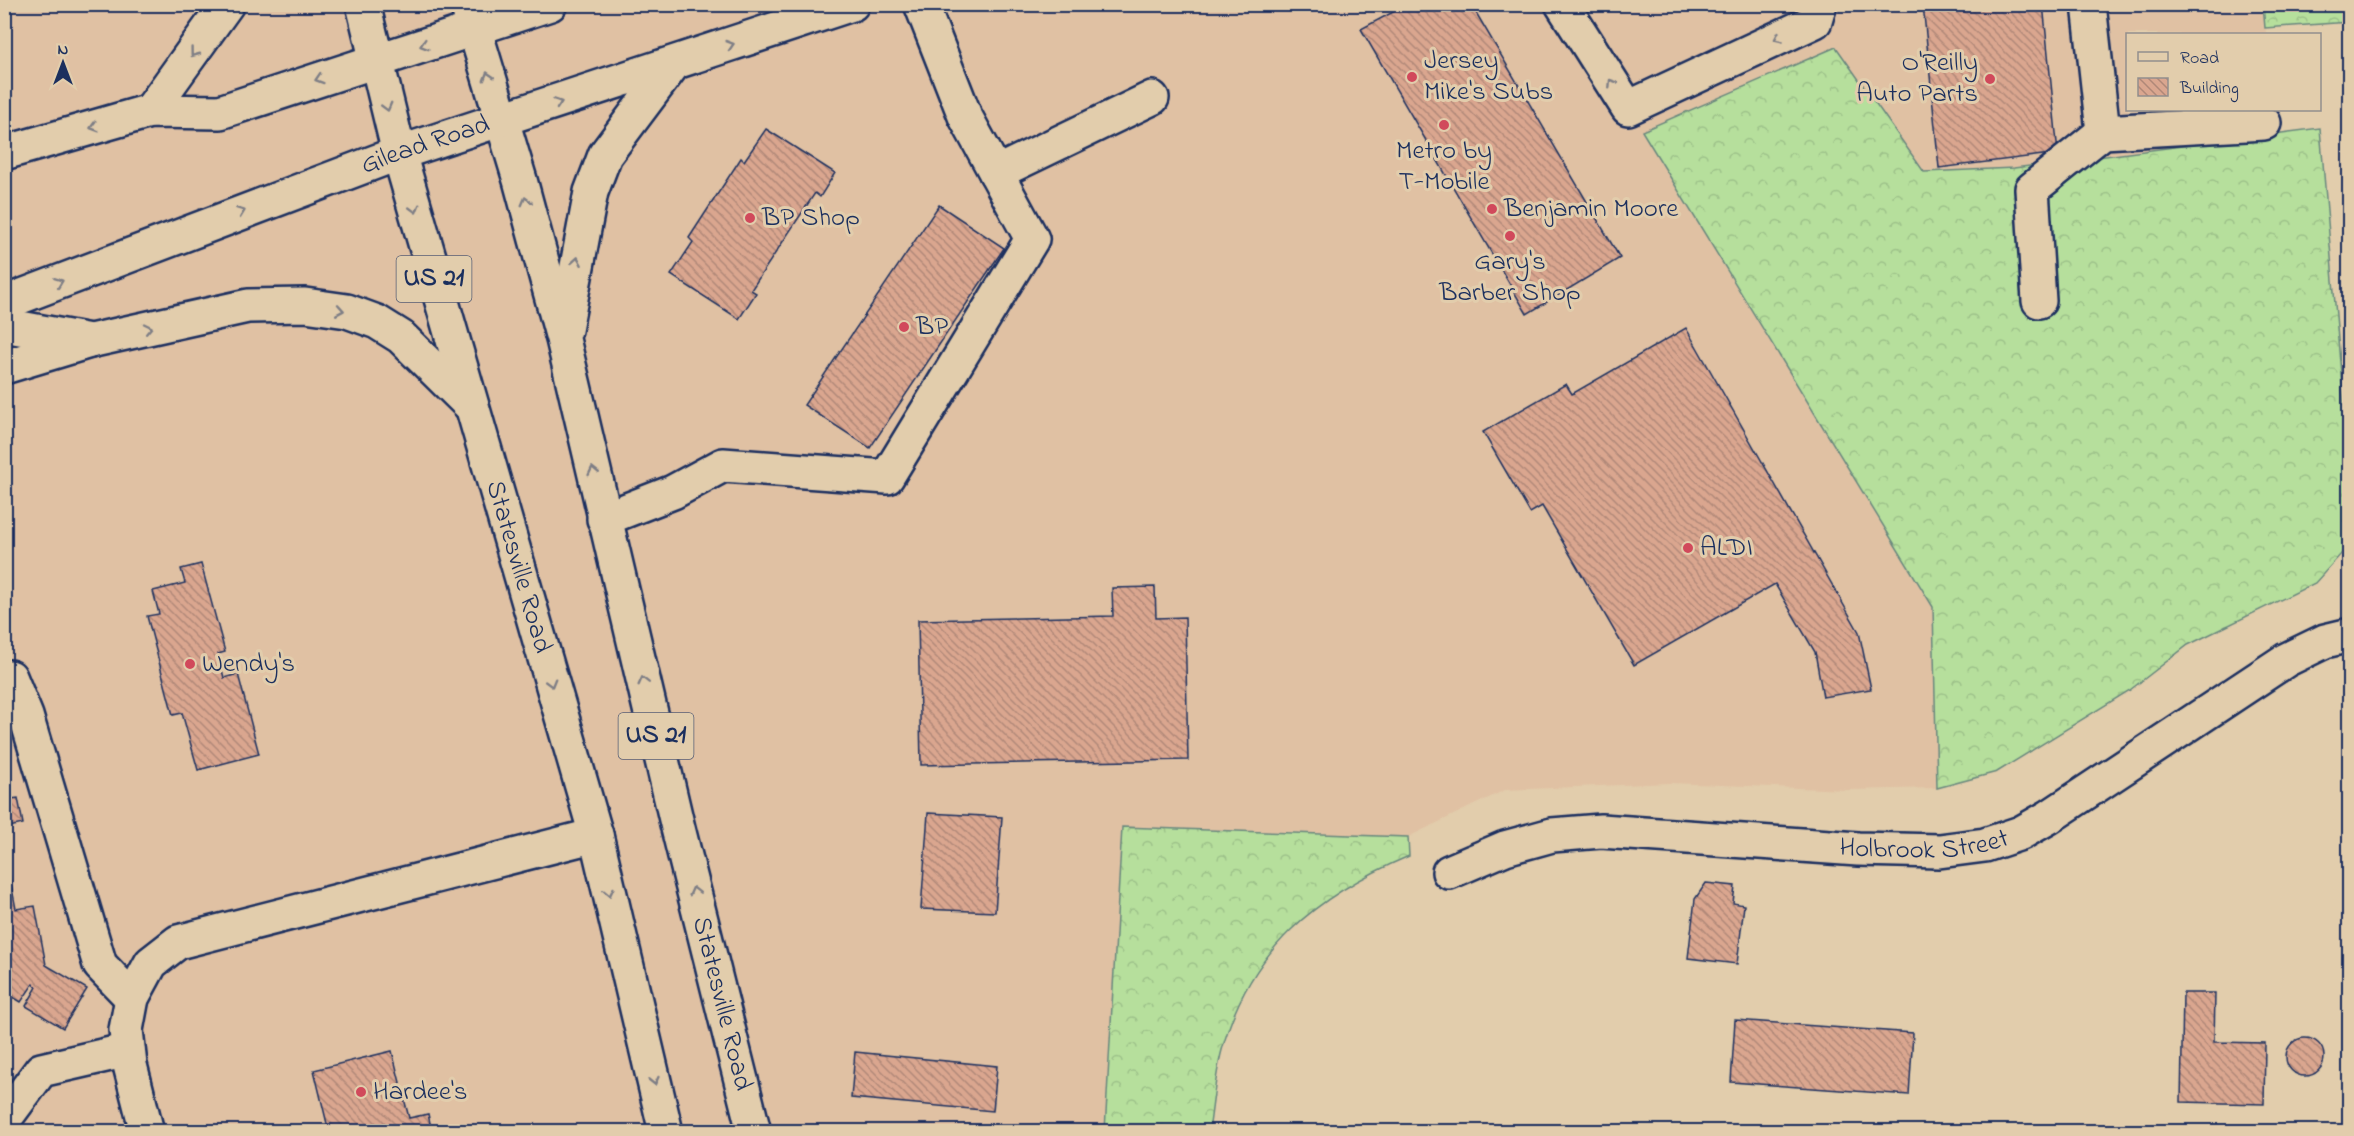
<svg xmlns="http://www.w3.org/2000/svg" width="2354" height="1136" font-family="'Indie Flower',sans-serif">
<defs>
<pattern id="forest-crowns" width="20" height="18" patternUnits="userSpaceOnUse" patternTransform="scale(1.5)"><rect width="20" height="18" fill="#b6df9c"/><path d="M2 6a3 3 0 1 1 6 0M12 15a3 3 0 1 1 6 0" fill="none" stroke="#9cc089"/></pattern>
<pattern id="building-back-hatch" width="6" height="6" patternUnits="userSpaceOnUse" patternTransform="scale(1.5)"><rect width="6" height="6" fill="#daa68f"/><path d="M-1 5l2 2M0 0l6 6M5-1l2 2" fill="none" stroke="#b08878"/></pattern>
</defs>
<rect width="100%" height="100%" fill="#e2cdac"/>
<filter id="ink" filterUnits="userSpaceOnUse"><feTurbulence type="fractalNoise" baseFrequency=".0167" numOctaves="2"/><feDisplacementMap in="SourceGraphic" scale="12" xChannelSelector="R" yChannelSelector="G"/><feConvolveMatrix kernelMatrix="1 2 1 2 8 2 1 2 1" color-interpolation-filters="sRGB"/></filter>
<g filter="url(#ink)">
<!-- built -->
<path fill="#e0c1a3" d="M 5,5 L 2263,5 L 2266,34 L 2128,34 L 2128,110 L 2273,110 L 2292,301 L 1642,131 L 1933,607 L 1937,788 L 1848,790 L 1669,783 L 1505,790 L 1408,837 L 1122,827 L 1105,1131 L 5,1132 Z"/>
<!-- forest -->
<g fill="url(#forest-crowns)" stroke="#68877d" stroke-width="1.5">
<path d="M 2263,5 L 2349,5 L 2349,22 L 2265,28 Z"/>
<path d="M 1836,47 L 1924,172 L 2014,168 L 2320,128 L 2349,468 L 2349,526 L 2342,553 L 2315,583 L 2188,645 L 2130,690 L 1997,772 L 1937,788 L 1933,607 L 1642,131 Z"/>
<path d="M 1122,827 L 1408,837 L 1409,856 C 1317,895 1249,949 1222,1050 C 1215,1076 1213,1105 1209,1131 L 1105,1131 Z"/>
</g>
<!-- building -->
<g fill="url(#building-back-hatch)" stroke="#1b2f5e" stroke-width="1.5">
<path d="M 1408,4 L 1471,4 L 1620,258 L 1527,314 L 1361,29 Z"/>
<path d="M 1923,4 L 2043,4 L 2058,153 L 1939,168 Z"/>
<path d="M 766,129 L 835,173 L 820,197 L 815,193 L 751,290 L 756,293 L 739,319 L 671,275 L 693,242 L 689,238 L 741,158 L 744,161 Z"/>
<path d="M 939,205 L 1004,248 L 870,448 L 804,405 Z"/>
<path d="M 1686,328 L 1859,632 L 1871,689 L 1823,697 L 1815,652 L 1775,584 L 1634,665 L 1542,506 L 1530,513 L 1483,432 L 1566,384 L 1572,394 Z"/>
<path d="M 201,564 L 225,652 L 218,654 L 224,678 L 238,674 L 259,754 L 198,770 L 182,713 L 173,715 L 147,616 L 159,614 L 153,591 L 185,583 L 181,569 Z"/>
<path d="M 1155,587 L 1156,618 L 1185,617 L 1188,760 L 921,765 L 918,620 L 1113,616 L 1112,588 Z"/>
<path d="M 18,798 L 23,824 L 4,828 L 4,800 Z"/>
<path d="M 928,813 L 1002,817 L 995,912 L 921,909 Z"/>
<path d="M 4,848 L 16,909 L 35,906 L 46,965 L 87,989 L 63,1028 L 26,1006 L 37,987 L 33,984 L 21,1002 L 8,994 L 4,999 Z"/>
<path d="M 1706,883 L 1735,886 L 1733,903 L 1744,905 L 1737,964 L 1688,958 L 1695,899 Z"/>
<path d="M 2183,993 L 2215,993 L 2214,1042 L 2265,1043 L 2264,1104 L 2181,1102 Z"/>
<path d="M 1735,1020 L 1913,1033 L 1909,1095 L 1731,1082 Z"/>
<circle cx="2305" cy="1057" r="19"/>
<path d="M 392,1051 L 409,1118 L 428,1114 L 432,1132 L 329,1132 L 314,1070 Z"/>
<path d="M 855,1052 L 997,1066 L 993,1111 L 851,1098 Z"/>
</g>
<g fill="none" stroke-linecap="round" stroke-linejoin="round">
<defs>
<g id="minor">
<path d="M 1562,4 L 1628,108 L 1815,21 L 1820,4"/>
<path d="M 2089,4 L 2103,132"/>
<path d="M 996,173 L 1152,98"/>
<path d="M 2039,301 L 2032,189 L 2103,132 L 2264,123"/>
<path d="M 604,519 L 673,492 L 723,465 L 887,477 L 1032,239 L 965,116 L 921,4"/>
<path d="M 4,678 L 10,677 L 26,716 L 100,965 L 132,998"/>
<path id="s1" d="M 1449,872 L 1505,848 L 1552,835 L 1601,831 L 1858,849 L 1939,851 L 1985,845 L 2021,833 L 2049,817 L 2286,660 L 2325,641 L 2350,635"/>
<path d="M 4,1120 L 41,1070 L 128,1050"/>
<path d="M 147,1132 L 130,1065 L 126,1030 L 132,998 L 151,963 L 178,942 L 596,835"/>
</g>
<g id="major">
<path id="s2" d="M 363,4 L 399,153 L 596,835 L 666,1132"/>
<path id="s3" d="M 467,4 L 520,180 L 563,339 L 678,828 L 754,1132"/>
<path d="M 150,111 L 227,4"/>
<path d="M 4,153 L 150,111 L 220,112 L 550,4"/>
<path id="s4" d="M 4,303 L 399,153 L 852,4"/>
<path d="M 4,325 L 90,341 L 248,306 L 305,305 L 347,311 L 377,322 L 401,337 L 469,404"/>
<path d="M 565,330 L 591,192 L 605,155 L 674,63"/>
</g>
<path id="highway" d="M 4,367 L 90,341"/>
</defs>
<!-- minor casing -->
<use href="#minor" stroke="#1b2f5e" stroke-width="38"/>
<!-- major casing -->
<use href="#major" stroke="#1b2f5e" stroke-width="38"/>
<!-- highway casing -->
<use href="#highway" stroke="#1b2f5e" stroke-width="38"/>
<!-- minor -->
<use href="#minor" stroke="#e2cdac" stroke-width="33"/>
<!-- major -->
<use href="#major" stroke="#e2cdac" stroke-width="33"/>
<!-- highway -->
<use href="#highway" stroke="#e2cdac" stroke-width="33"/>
</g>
<!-- one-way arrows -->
<defs><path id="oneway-chevron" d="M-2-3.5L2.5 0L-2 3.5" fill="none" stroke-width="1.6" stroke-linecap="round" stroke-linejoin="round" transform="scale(1.5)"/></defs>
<g stroke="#7e7e85">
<use href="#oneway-chevron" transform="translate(1778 38) rotate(155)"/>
<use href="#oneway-chevron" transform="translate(424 45) rotate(163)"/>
<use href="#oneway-chevron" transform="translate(730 45) rotate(-18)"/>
<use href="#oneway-chevron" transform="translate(194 53) rotate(127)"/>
<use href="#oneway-chevron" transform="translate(488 76) rotate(-107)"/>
<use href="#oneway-chevron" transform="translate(319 79) rotate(162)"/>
<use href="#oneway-chevron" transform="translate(1612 83) rotate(-123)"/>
<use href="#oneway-chevron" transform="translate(558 103) rotate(-19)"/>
<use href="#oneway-chevron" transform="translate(387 107) rotate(75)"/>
<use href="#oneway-chevron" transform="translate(94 127) rotate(164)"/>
<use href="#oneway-chevron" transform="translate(526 201) rotate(-105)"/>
<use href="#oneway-chevron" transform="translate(415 209) rotate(74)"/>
<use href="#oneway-chevron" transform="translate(241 212) rotate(-21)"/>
<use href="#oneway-chevron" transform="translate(577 261) rotate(-80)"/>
<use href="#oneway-chevron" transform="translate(59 282) rotate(-21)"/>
<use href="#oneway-chevron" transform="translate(340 310) rotate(10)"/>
<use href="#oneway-chevron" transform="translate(148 328) rotate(-12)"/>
<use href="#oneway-chevron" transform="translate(593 471) rotate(-103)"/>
<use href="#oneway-chevron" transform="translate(643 681) rotate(-104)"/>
<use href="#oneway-chevron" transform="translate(551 683) rotate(74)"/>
<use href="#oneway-chevron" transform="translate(694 891) rotate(-104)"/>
<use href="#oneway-chevron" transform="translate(609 892) rotate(77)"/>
<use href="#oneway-chevron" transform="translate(654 1081) rotate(77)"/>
</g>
</g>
<!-- markers -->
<g fill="#d1495b" stroke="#e2cdac" stroke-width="2">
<circle cx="1412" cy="77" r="6"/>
<circle cx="1990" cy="79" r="6"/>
<circle cx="1444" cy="125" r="6"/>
<circle cx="1492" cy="209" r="6"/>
<circle cx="750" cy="218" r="6"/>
<circle cx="1510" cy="236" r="6"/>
<circle cx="904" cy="327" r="6"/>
<circle cx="1688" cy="548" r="6"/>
<circle cx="190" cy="664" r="6"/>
<circle cx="361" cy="1092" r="6"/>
</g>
<g text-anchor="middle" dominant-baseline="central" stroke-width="6" stroke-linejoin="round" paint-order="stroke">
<!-- shield labels -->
<g fill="#e2cdac" stroke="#575e75" stroke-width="1.5">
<rect x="396.5" y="256" width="75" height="46" rx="4.5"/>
<rect x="618.5" y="713" width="75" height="46" rx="4.5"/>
</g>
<g font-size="26" font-weight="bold" fill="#1b2f5e">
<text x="434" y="279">US 21</text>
<text x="656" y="736">US 21</text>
</g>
<!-- poi labels -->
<g font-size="27" fill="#1b2f5e" stroke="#e2cdac" text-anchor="start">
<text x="1424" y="61">Jersey<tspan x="1424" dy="31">Mike's Subs</tspan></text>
<text x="1978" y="63" text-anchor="end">O'Reilly<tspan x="1978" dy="31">Auto Parts</tspan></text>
<text x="1444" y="151" text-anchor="middle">Metro by<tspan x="1444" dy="31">T-Mobile</tspan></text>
<text x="1504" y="209">Benjamin Moore</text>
<text x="762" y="218">BP Shop</text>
<text x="1510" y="262" text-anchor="middle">Gary's<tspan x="1510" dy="31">Barber Shop</tspan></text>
<text x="916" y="327">BP</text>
<text x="1700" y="548">ALDI</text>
<text x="202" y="664">Wendy's</text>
<text x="373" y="1092">Hardee's</text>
</g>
<!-- street labels -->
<g font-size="27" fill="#1b2f5e" stroke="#e2cdac">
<text stroke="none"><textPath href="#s4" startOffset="450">Gilead Road</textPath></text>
<text stroke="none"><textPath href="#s2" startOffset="584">Statesville Road</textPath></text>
<text stroke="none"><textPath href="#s1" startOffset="483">Holbrook Street</textPath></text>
<text stroke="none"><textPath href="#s3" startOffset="1032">Statesville Road</textPath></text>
</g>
</g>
<!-- margin -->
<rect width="2354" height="1136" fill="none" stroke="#e2cdac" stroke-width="24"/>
<rect x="12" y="12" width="2330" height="1112" fill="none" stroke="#1b2f5e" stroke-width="2" filter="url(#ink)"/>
<!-- legend -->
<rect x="2126" y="33" width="195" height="78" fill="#e2cdac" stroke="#928e8d" stroke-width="1.5"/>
<rect x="2138" y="52" width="30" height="9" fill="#e2cdac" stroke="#928e8d" stroke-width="1.5"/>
<text x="2180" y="63" font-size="18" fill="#1b2f5e">Road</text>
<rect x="2138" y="78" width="30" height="18" fill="url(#building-back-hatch)" stroke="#928e8d" stroke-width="1.5"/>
<text x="2180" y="93" font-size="18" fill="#1b2f5e">Building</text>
<!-- north arrow -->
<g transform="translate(63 63)" stroke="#e2cdac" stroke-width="4.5" paint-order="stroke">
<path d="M0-4.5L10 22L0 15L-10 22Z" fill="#1b2f5e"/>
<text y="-9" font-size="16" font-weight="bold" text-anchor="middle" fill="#1b2f5e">N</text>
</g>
</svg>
